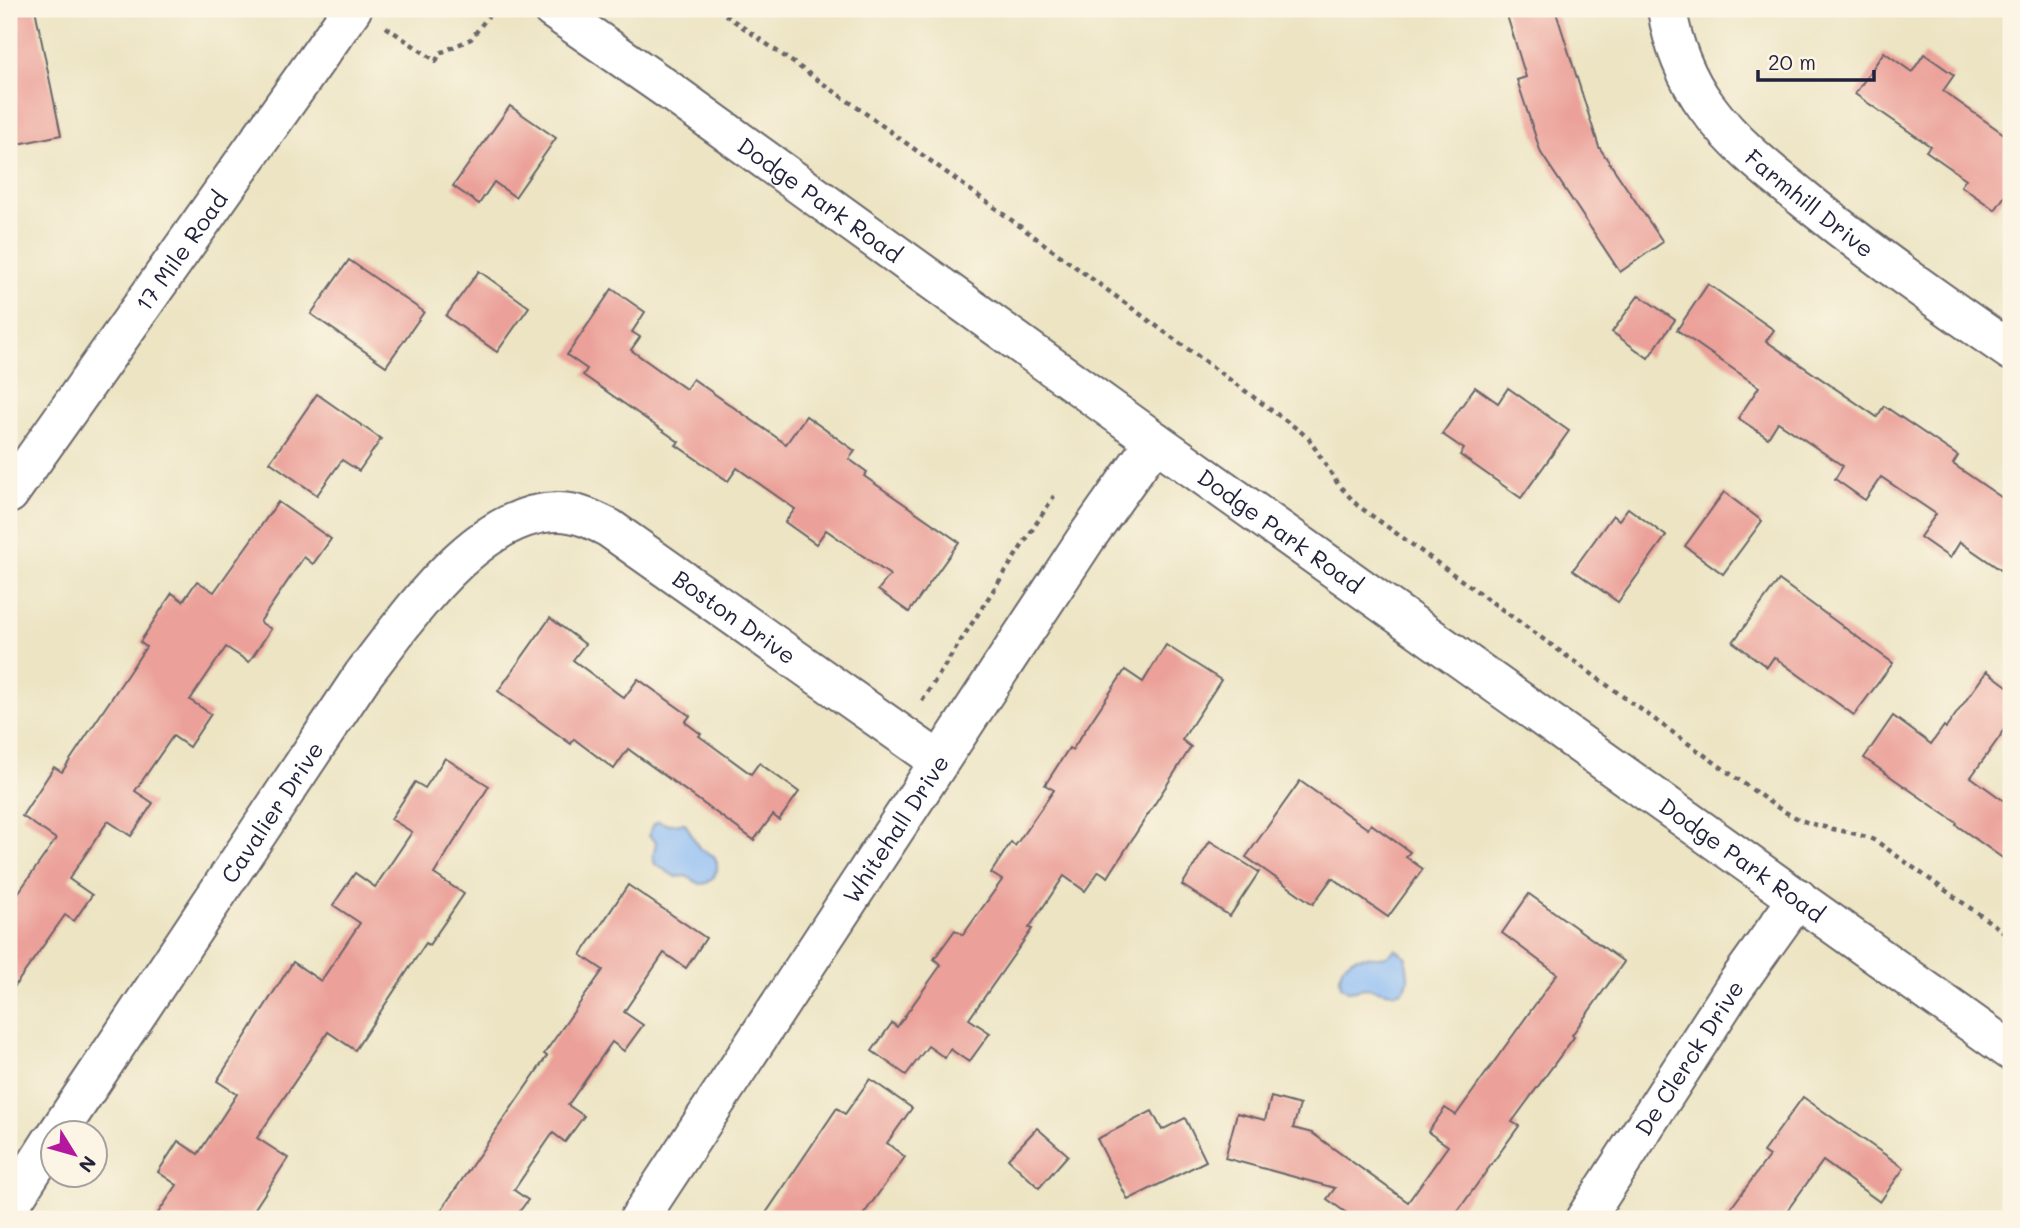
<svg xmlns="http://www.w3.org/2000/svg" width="2020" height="1228" font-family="Mali,sans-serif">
<rect width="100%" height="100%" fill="#fcf5e5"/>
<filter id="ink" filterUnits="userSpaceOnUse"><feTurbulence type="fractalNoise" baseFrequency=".0143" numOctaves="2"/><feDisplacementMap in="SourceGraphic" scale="14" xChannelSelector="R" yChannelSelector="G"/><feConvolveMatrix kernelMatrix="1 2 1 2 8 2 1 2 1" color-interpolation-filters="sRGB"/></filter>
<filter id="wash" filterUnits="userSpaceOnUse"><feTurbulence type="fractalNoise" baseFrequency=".00686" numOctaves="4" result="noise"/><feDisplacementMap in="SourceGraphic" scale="28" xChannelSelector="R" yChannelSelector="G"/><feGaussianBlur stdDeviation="1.57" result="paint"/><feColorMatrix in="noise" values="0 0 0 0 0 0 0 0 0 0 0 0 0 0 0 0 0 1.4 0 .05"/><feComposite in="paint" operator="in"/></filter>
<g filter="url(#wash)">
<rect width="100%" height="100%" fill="#ece4c3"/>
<!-- water -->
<g fill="#89bbf6" stroke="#566e98" stroke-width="2">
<path d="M 658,821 L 666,824 L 685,823 L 699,848 L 714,856 L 717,863 L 717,870 L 713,878 L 707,883 L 700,884 L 686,876 L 676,877 L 655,864 L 653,858 L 656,842 L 649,836 L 653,825 Z"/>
<path d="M 1395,949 L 1407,957 C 1405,966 1409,972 1408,980 C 1404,1003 1379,988 1365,988 C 1359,989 1354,991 1348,991 L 1341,986 L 1340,978 L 1342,967 C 1347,963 1351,959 1357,957 C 1372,954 1384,963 1395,949 Z"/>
</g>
<g id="blocks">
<!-- building -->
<g fill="#eba099">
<path d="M 9,9 L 35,9 L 61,135 L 9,146 Z"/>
<path d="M 1505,9 L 1555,9 L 1599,147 L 1663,242 L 1620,272 L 1541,153 L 1517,80 L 1526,77 Z"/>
<path d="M 1884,52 L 1912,72 L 1924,54 L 1954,75 L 1943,91 L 2011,139 L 2011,187 L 1995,210 L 1961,186 L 1966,179 L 1926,151 L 1930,146 L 1855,94 Z"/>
<path d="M 510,106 L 556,138 L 515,197 L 494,182 L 479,204 L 453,186 Z"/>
<path d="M 349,260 L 424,312 L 386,366 L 311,314 Z"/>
<path d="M 479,271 L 529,307 L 497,352 L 446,316 Z"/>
<path d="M 1708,284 L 1774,330 L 1766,341 L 1877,417 L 1884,406 L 1958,456 L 1953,464 L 2011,504 L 2011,577 L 1960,542 L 1950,558 L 1920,537 L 1936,514 L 1881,477 L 1865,500 L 1835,479 L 1843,466 L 1778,422 L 1768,438 L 1738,418 L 1759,387 L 1677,330 Z"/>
<path d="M 612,289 L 645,312 L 632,332 L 640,337 L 631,350 L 686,389 L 693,379 L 786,444 L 806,416 L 855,451 L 849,459 L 867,472 L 864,476 L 959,542 L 909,612 L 878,590 L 890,575 L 826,530 L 816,544 L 785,522 L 795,509 L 737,468 L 728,481 L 676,445 L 679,442 L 583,375 L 587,369 L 567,355 Z"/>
<path d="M 1639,295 L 1675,320 L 1648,358 L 1612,332 Z"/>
<path d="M 1475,387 L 1498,403 L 1508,388 L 1569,431 L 1521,498 L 1460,455 L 1464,449 L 1442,434 Z"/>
<path d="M 317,394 L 381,439 L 359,471 L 342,460 L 317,495 L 270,462 Z"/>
<path d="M 1724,492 L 1762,521 L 1723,574 L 1685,546 Z"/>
<path d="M 278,502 L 331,539 L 313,564 L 304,557 L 260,622 L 271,629 L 249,662 L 226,647 L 190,700 L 211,714 L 189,747 L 173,736 L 135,791 L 153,803 L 131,836 L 108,821 L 69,879 L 92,895 L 74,921 L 65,915 L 9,994 L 9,906 L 56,839 L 22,816 L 54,767 L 62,772 L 146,647 L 140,642 L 172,593 L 183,601 L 197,581 L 214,592 Z"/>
<path d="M 1628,508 L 1666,536 L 1618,602 L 1573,570 L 1613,515 L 1619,520 Z"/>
<path d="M 1779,580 L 1893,663 L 1854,715 L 1774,657 L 1767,667 L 1733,642 Z"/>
<path d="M 550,618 L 585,644 L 573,660 L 624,698 L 638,679 L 690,716 L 685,722 L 701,734 L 699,736 L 751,774 L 759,763 L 799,792 L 779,820 L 773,815 L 754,840 L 628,749 L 614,769 L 574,739 L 571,744 L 498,691 Z"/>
<path d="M 1166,645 L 1221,680 L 1182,740 L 1191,747 L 1108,877 L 1099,871 L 1085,891 L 1064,876 L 1029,928 L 1032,929 L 969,1019 L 990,1033 L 969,1062 L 950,1049 L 945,1058 L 928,1046 L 906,1075 L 872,1051 L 892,1023 L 897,1027 L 941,965 L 934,959 L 955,930 L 963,935 L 1002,880 L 991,873 L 1011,842 L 1015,846 L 1054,790 L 1045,785 L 1069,748 L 1072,750 L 1125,670 L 1143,682 Z"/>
<path d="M 1987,671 L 2011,689 L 2011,721 L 1971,777 L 2011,806 L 2011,864 L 1956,825 L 1957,823 L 1864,758 L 1893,716 L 1931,744 L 1944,726 L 1946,728 Z"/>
<path d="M 445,758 L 489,786 L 434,874 L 464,894 L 429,945 L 426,943 L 355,1050 L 328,1032 L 257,1138 L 288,1158 L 248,1219 L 154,1219 L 177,1185 L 158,1172 L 178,1141 L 198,1154 L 237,1094 L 217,1081 L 293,962 L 321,981 L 360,923 L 333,905 L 355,873 L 375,887 L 412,832 L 391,819 L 415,782 L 425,788 Z"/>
<path d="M 1300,781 L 1368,829 L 1371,824 L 1410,852 L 1406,857 L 1423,869 L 1388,917 L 1332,878 L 1313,904 L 1246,857 Z"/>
<path d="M 1210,841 L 1259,872 L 1230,916 L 1182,885 Z"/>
<path d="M 628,885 L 706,938 L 686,968 L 664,953 L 624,1012 L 643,1025 L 624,1051 L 612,1042 L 568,1105 L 584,1116 L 565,1142 L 553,1133 L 514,1190 L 528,1200 L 514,1219 L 435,1219 L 547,1056 L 544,1054 L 603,970 L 581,955 Z"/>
<path d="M 1529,894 L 1624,962 L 1572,1035 L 1574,1037 L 1512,1122 L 1519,1126 L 1452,1219 L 1355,1219 L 1327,1199 L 1335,1188 L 1225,1158 L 1237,1113 L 1265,1120 L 1271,1097 L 1300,1105 L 1293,1128 L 1312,1133 L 1408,1202 L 1448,1146 L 1428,1132 L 1445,1108 L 1456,1115 L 1557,974 L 1502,933 Z"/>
<path d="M 870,1079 L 912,1108 L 887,1143 L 905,1157 L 860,1219 L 762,1219 L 837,1108 L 845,1114 Z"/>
<path d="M 1803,1097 L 1904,1168 L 1880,1202 L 1823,1161 L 1781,1219 L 1723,1219 L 1769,1156 L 1763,1152 Z"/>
<path d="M 1152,1111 L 1162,1130 L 1185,1118 L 1206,1161 L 1128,1200 L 1097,1139 Z"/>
<path d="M 1037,1128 L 1068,1155 L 1039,1188 L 1008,1159 Z"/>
</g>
</g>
</g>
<g filter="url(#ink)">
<use href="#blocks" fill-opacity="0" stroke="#69666b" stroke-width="2"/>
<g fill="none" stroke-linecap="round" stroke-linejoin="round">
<defs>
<g id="minor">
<path id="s1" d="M 1667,9 C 1672,43 1686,79 1707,107 C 1734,144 1769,171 1804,199 C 1870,253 1941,303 2011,351"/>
<path id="s2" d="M 57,1134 L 363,675 C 408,617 478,511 559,512 C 577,512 593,520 609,528 L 939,761"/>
<path d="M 9,1207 L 52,1140"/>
<path id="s3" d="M 639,1219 L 1087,537 L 1155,441"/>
<path id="s4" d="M 1585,1219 L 1733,989 L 1798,898"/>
</g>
<g id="tertiary">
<path id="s5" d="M 552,9 L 674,94 L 1155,441 L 2011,1051"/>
<path id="s6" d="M 9,494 L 352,9"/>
</g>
</defs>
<!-- minor casing -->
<use href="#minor" stroke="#69666b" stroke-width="42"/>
<!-- tertiary casing -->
<use href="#tertiary" stroke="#69666b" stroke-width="42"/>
<!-- path -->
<g stroke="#69666b" stroke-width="4.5" stroke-dasharray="5 5" stroke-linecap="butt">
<path d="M 717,9 L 865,113 L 1300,431 L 1309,439 L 1338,484 L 1357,505 L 1775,806 C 1788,814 1801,821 1816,825 C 1837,831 1857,832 1876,841 L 2011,937"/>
<path d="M 386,27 L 436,61 L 440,53 L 471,39 L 489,15"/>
<path d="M 922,701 L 1054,496"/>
</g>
<!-- minor -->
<use href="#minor" stroke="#fff" stroke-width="38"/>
<!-- tertiary -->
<use href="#tertiary" stroke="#fff" stroke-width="38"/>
</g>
</g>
<g text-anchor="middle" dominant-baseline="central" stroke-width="5" stroke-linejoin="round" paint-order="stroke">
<!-- street labels -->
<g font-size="23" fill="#22223b" stroke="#fcf5e5">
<text stroke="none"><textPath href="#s5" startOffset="329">Dodge Park Road</textPath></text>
<text stroke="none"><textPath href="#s1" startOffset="248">Farmhill Drive</textPath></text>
<text stroke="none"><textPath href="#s6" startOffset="298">17 Mile Road</textPath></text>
<text stroke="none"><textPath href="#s5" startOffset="896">Dodge Park Road</textPath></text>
<text stroke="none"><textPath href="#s2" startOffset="1022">Boston Drive</textPath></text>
<text stroke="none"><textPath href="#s2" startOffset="387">Cavalier Drive</textPath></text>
<text stroke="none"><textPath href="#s3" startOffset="467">Whitehall Drive</textPath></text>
<text stroke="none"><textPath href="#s5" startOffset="1463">Dodge Park Road</textPath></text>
<text stroke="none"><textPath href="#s4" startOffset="192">De Clerck Drive</textPath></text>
</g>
</g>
<!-- margin -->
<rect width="2020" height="1228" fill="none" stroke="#fcf5e5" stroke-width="35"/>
<!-- north arrow -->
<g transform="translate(74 1154) rotate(127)"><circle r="33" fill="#fcf5e5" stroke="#a5a1a1" stroke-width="2"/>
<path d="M0-5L12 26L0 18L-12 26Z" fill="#b5179e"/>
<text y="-10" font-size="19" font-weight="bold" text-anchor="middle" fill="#22223b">N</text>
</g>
<!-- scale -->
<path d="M1758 70v10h116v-10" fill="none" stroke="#22223b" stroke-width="3.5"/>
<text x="1768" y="70" font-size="21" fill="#22223b" stroke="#fcf5e5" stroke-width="5" paint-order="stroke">20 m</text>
</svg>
